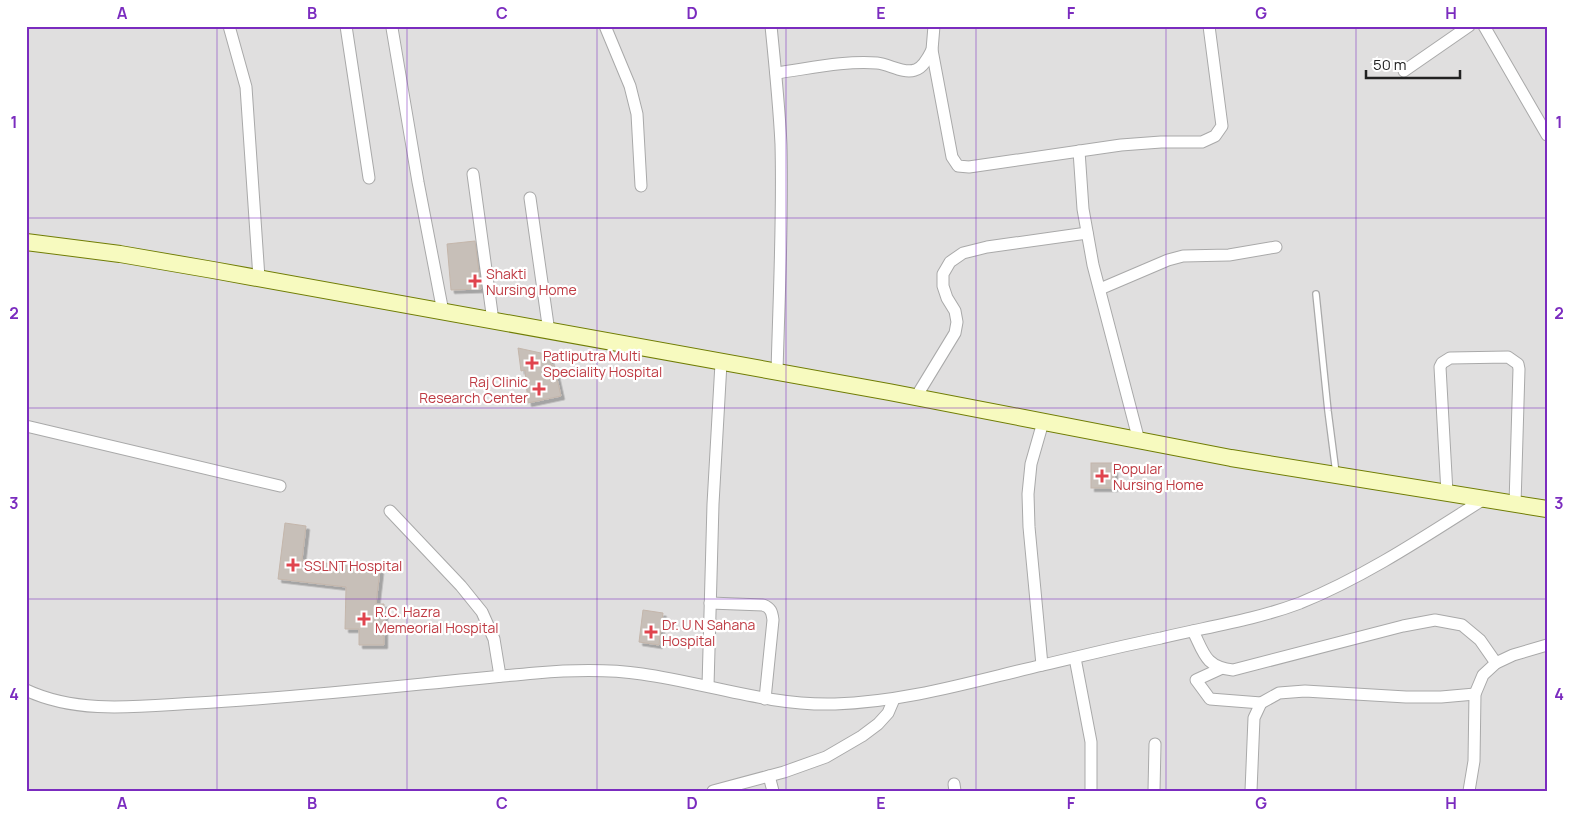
<svg xmlns="http://www.w3.org/2000/svg" width="1573" height="817" font-family="Manrope,sans-serif">
<defs>
<filter id="shadow"><feDropShadow dx="3.5" dy="3.5" stdDeviation="0" flood-color="#0004"/></filter>
</defs>
<rect width="100%" height="100%" fill="#f2efe9"/>
<!-- residential -->
<rect fill="#e0dfdf" x="26" y="26" width="1521" height="765"/>
<!-- building -->
<g fill="#c7bfb8" stroke="#c4b6ab" filter="url(#shadow)">
<path d="M 475,241 L 481,289 L 451,290 L 447,244 Z"/>
<path d="M 518,348 L 550,355 L 551,365 L 554,365 L 561,396 L 528,403 L 525,370 L 521,371 Z"/>
<rect x="1091" y="463" width="23" height="25"/>
<path d="M 285,523 L 306,526 L 302,560 L 380,570 L 376,604 L 384,604 L 384,645 L 359,645 L 359,629 L 345,629 L 346,587 L 278,579 Z"/>
<path d="M 643,610 L 663,613 L 659,645 L 639,642 Z"/>
</g>
<g fill="none" stroke-linecap="round" stroke-linejoin="round">
<defs>
<path id="service" d="M 1316,294 L 1328,411 L 1336,473"/>
<g id="minor">
<path d="M 229,26 L 246,87 L 259,278"/>
<path d="M 346,26 L 369,178"/>
<path d="M 393,26 L 392,28 L 418,182 L 443,312"/>
<path d="M 605,26 L 630,86 L 637,114 L 641,186"/>
<path d="M 771,26 C 775,65 779,105 781,144 C 783,220 779,296 777,372"/>
<path d="M 934,26 L 932,50 L 952,157 L 958,166 L 969,167 L 1121,145 L 1161,142 L 1202,142 L 1215,136 L 1222,126 L 1209,26"/>
<path d="M 1484,26 L 1547,135"/>
<path d="M 1404,71 L 1469,26"/>
<path d="M 776,73 C 807,69 846,60 877,63 C 889,64 903,74 915,70 C 923,68 928,58 932,50"/>
<path d="M 1079,151 L 1083,209 L 1093,265 L 1139,441"/>
<path d="M 473,174 L 493,321"/>
<path d="M 530,198 L 549,332"/>
<path d="M 1100,289 L 1168,260 L 1183,256 L 1229,255 L 1276,247"/>
<path d="M 916,397 L 955,333 L 957,322 L 955,311 L 947,298 L 943,286 L 943,274 L 950,262 L 963,253 L 987,247 L 1087,233"/>
<path d="M 26,426 L 280,486"/>
<path d="M 1447,493 L 1440,367 L 1442,363 L 1450,358 L 1508,357 L 1518,364 L 1519,369 L 1515,504"/>
<path d="M 390,511 L 461,586 L 482,612 L 494,639 L 500,676"/>
<path d="M 710,603 L 763,605 C 771,608 772,612 773,620 L 765,699"/>
<path d="M 1193,631 C 1204,653 1205,667 1233,670 L 1403,626 L 1435,620 L 1462,625 L 1480,640 L 1496,663"/>
<path d="M 1075,658 L 1091,742 L 1091,791"/>
<path d="M 1042,665 L 1029,527 L 1028,494 L 1031,464 L 1043,422"/>
<path d="M 1220,669 L 1196,680 L 1210,699 L 1261,703"/>
<path d="M 708,686 L 713,504 L 721,363"/>
<path d="M 26,690 C 79,715 141,706 197,703 C 311,697 423,683 536,673 C 571,670 607,669 642,674 C 706,683 769,706 835,704 C 906,702 974,681 1043,665 C 1082,656 1121,646 1161,638 C 1207,627 1255,620 1300,603 C 1366,576 1424,537 1484,499"/>
<path d="M 769,776 L 773,791"/>
<path d="M 954,784 L 955,791"/>
<path d="M 713,791 L 784,772 L 826,757 L 862,736 L 878,724 L 888,713 L 894,699"/>
<path d="M 1154,791 L 1155,744"/>
<path d="M 1251,791 L 1254,718 L 1261,703 L 1279,693 L 1305,691 L 1406,697 L 1441,697 L 1475,694"/>
<path d="M 1469,791 L 1474,761 L 1475,694 L 1483,675 L 1496,663 L 1513,655 L 1547,645"/>
</g>
<path id="secondary" d="M 26,242 L 120,254 L 213,270 L 889,392 L 1231,458 L 1547,509"/>
</defs>
<!-- service casing -->
<use href="#service" stroke="#a9a9a9" stroke-width="8"/>
<!-- minor casing -->
<use href="#minor" stroke="#a9a9a9" stroke-width="13"/>
<!-- secondary casing -->
<use href="#secondary" stroke="#707d05" stroke-width="18"/>
<!-- service -->
<use href="#service" stroke="#fff" stroke-width="5.5"/>
<!-- minor -->
<use href="#minor" stroke="#fff" stroke-width="11"/>
<!-- secondary -->
<use href="#secondary" stroke="#f7fabf" stroke-width="16"/>
</g>
<!-- grid -->
<path fill="none" stroke="#7b2cbf" stroke-width="1" stroke-opacity="0.55" d="M 217,26 L 217,791M 407,26 L 407,791M 597,26 L 597,791M 786,26 L 786,791M 976,26 L 976,791M 1166,26 L 1166,791M 1356,26 L 1356,791M 26,218 L 1547,218M 26,408 L 1547,408M 26,599 L 1547,599"/>
<!-- markers -->
<g fill="#e0444e" stroke="#fff" stroke-width="2">
<path d="M472.5 273.5h5v5h5v5h-5v5h-5v-5h-5v-5h5z"/>
<path d="M529.5 355.5h5v5h5v5h-5v5h-5v-5h-5v-5h5z"/>
<path d="M536.5 381.5h5v5h5v5h-5v5h-5v-5h-5v-5h5z"/>
<path d="M1099.5 468.5h5v5h5v5h-5v5h-5v-5h-5v-5h5z"/>
<path d="M290.5 557.5h5v5h5v5h-5v5h-5v-5h-5v-5h5z"/>
<path d="M361.5 611.5h5v5h5v5h-5v5h-5v-5h-5v-5h5z"/>
<path d="M648.5 624.5h5v5h5v5h-5v5h-5v-5h-5v-5h5z"/>
</g>
<g text-anchor="middle" dominant-baseline="central" stroke-width="4.5" stroke-linejoin="round" paint-order="stroke">
<!-- health labels -->
<g font-size="14" fill="#be3a42" stroke="#fff" text-anchor="start">
<text x="486" y="273">Shakti<tspan x="486" dy="16">Nursing Home</tspan></text>
<text x="543" y="355">Patliputra Multi<tspan x="543" dy="16">Speciality Hospital</tspan></text>
<text x="528" y="381" text-anchor="end">Raj Clinic<tspan x="528" dy="16">Research Center</tspan></text>
<text x="1113" y="468">Popular<tspan x="1113" dy="16">Nursing Home</tspan></text>
<text x="304" y="565">SSLNT Hospital</text>
<text x="375" y="611">R.C. Hazra<tspan x="375" dy="16">Memeorial Hospital</tspan></text>
<text x="662" y="624">Dr. U N Sahana<tspan x="662" dy="16">Hospital</tspan></text>
</g>
</g>
<!-- border -->
<rect width="1573" height="817" fill="none" stroke="#ffffff" stroke-width="55"/>
<!-- scale -->
<path d="M1366 70v8h94v-8" fill="none" stroke="#222222" stroke-width="2.5"/>
<text x="1373" y="70" font-size="15" fill="#222222" stroke="#ffffff" stroke-width="4" paint-order="stroke">50 m</text>
<rect x="28" y="28" width="1518" height="762" fill="none" stroke="#7b2cbf" stroke-width="2"/>
<g font-size="16" text-anchor="middle" font-weight="bold" fill="#7b2cbf">
<text x="122" y="19">A</text>
<text x="312" y="19">B</text>
<text x="502" y="19">C</text>
<text x="692" y="19">D</text>
<text x="881" y="19">E</text>
<text x="1071" y="19">F</text>
<text x="1261" y="19">G</text>
<text x="1451" y="19">H</text>
<text x="14" y="128">1</text>
<text x="1559" y="128">1</text>
<text x="14" y="319">2</text>
<text x="1559" y="319">2</text>
<text x="14" y="509">3</text>
<text x="1559" y="509">3</text>
<text x="14" y="700">4</text>
<text x="1559" y="700">4</text>
<text x="122" y="809">A</text>
<text x="312" y="809">B</text>
<text x="502" y="809">C</text>
<text x="692" y="809">D</text>
<text x="881" y="809">E</text>
<text x="1071" y="809">F</text>
<text x="1261" y="809">G</text>
<text x="1451" y="809">H</text>
</g>
</svg>
